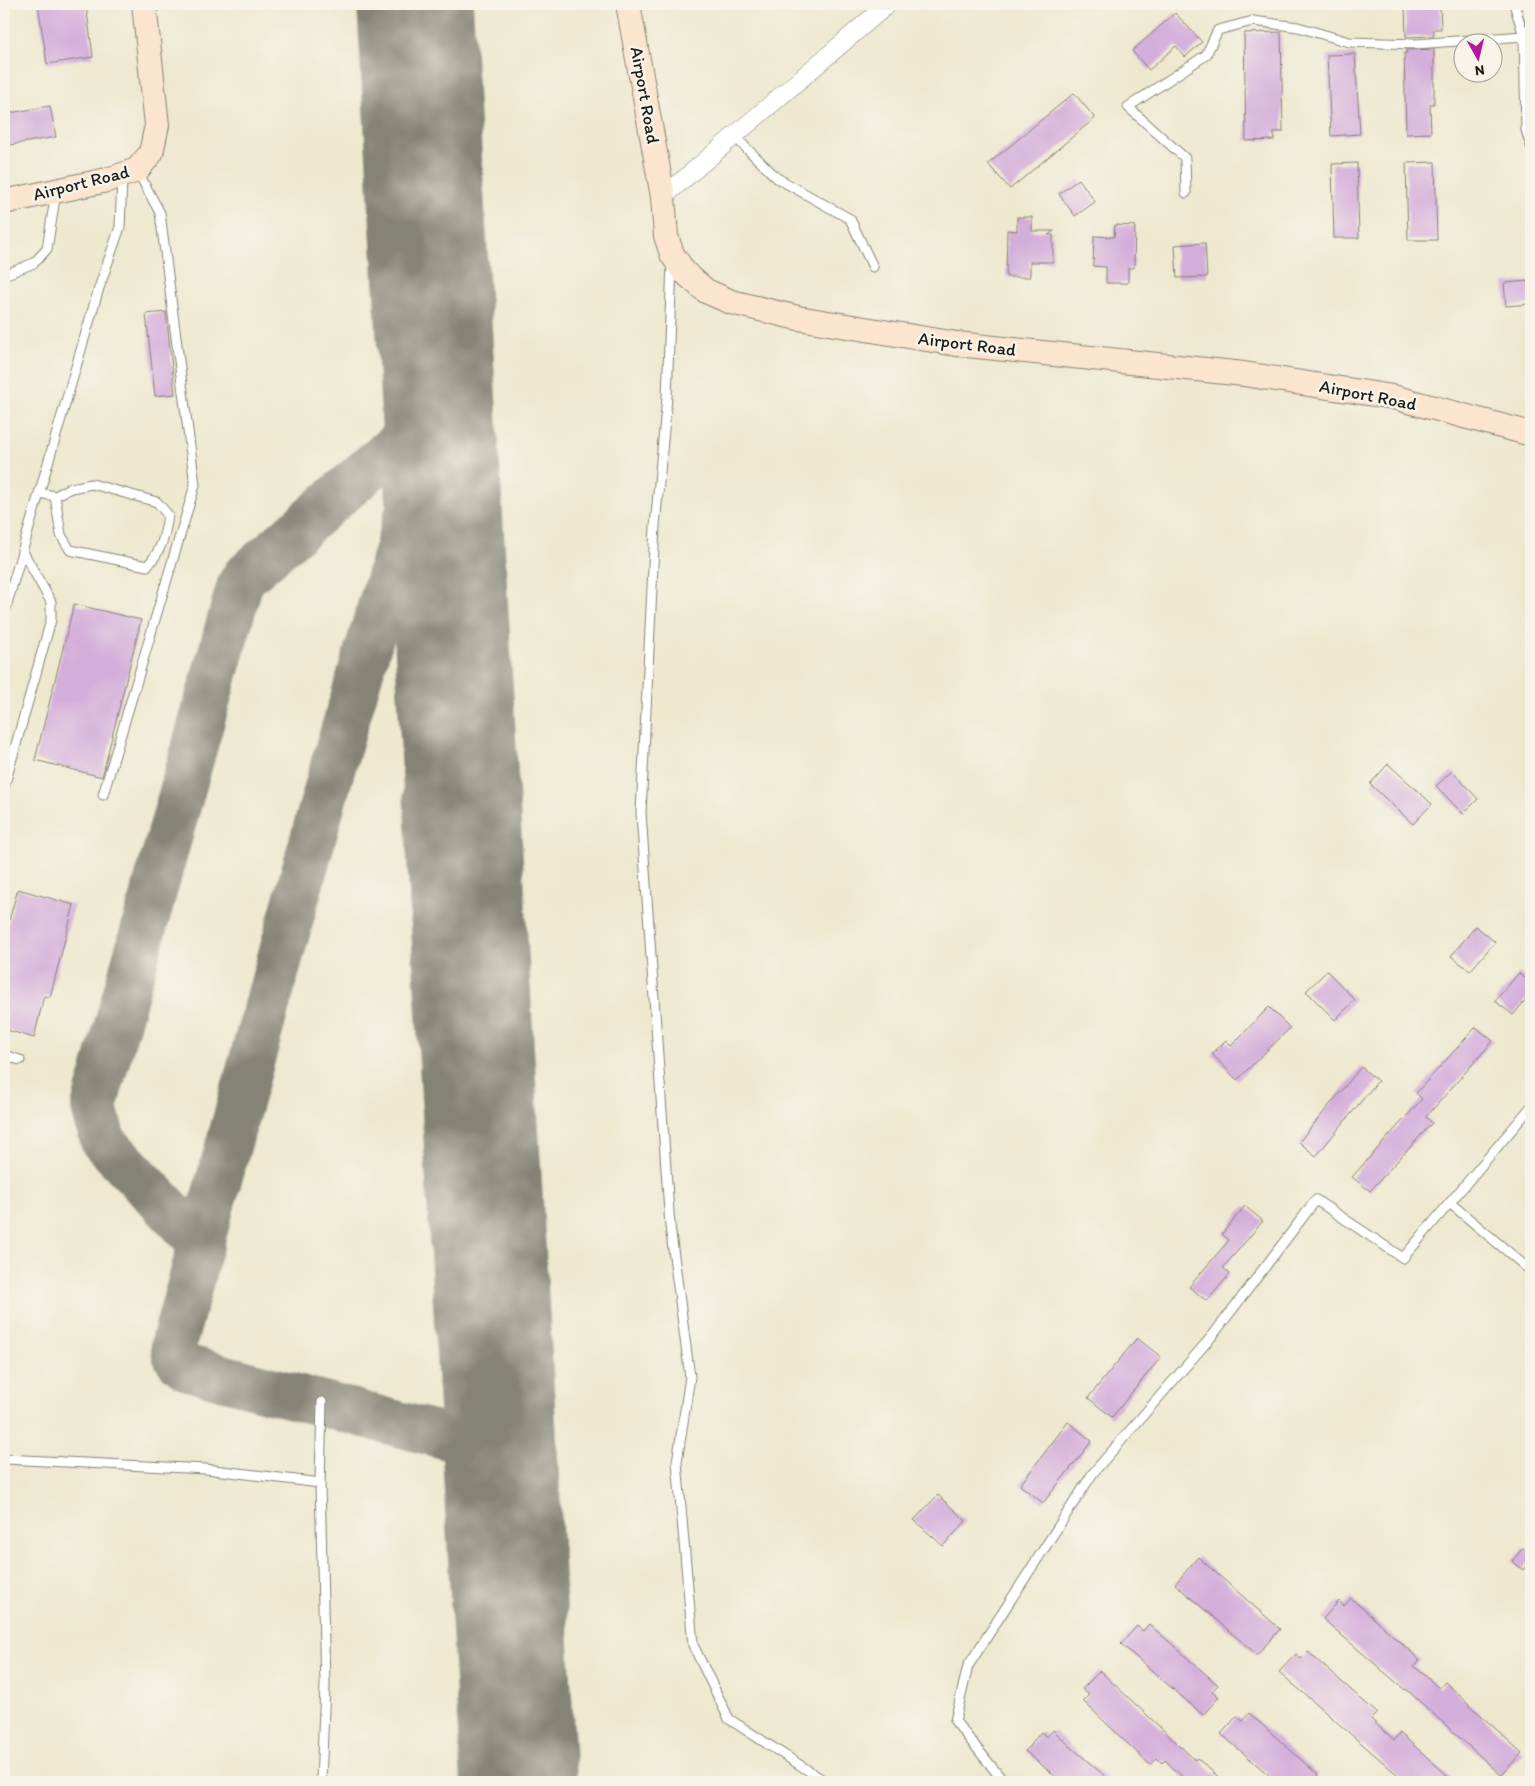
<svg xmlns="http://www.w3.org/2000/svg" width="1535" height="1786" font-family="Itim,sans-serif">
<rect width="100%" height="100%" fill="#f7f3e8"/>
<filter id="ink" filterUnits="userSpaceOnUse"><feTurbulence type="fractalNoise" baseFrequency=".02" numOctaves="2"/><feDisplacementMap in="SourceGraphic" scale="10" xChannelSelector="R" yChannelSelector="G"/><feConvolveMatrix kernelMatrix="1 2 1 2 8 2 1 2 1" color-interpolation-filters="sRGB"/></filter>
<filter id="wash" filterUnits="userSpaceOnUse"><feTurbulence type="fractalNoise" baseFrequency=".0096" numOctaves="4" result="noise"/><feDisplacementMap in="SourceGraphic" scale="20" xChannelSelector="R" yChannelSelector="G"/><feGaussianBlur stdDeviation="1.12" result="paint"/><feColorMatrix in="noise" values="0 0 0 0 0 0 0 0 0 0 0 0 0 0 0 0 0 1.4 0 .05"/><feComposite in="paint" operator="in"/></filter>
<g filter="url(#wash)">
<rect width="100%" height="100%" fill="#eee8cf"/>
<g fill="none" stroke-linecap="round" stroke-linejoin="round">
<!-- taxiway -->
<g stroke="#858276" stroke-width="46">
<path d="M 439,408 L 335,759 L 174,1342 C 173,1355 177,1361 188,1368 L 500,1451"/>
<path d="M 201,1243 L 103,1141 L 94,1107 L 240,584 L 245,576 L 439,408"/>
</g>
<!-- runway -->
<path stroke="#858276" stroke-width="116" d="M 415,4 L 519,1782"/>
</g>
<g id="blocks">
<!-- building -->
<g fill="#d4aedb">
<path d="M 38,4 L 86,4 L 93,57 L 47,64 Z"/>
<path d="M 1405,4 L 1440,4 L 1441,29 L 1434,29 L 1434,36 L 1406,37 Z"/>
<path d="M 1175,13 L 1202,42 L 1185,57 L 1176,46 L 1149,70 L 1132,51 Z"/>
<path d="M 1281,32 L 1283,132 L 1274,132 L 1274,140 L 1246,141 L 1244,33 Z"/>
<path d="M 1434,49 L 1434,104 L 1430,104 L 1431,133 L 1406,134 L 1404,53 L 1407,53 L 1406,50 Z"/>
<path d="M 1355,54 L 1360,134 L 1331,136 L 1327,55 Z"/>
<path d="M 1074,93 L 1095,118 L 1010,189 L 988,164 Z"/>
<path d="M 50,106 L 56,137 L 4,146 L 4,114 Z"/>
<path d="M 1435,162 L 1437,240 L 1408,240 L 1406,163 Z"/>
<path d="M 1357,163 L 1359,238 L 1334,238 L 1332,164 Z"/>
<path d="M 1079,179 L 1095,202 L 1075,216 L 1059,194 Z"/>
<path d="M 1017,217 L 1032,217 L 1032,231 L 1054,231 L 1048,235 L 1053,235 L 1053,262 L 1030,262 L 1030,277 L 1006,277 L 1007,230 L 1017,231 Z"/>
<path d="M 1115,225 L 1135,226 L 1134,268 L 1128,268 L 1128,283 L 1106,283 L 1106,267 L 1093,266 L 1094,236 L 1114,237 Z"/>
<path d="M 1205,243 L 1207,277 L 1177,278 L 1175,245 Z"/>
<path d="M 1531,281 L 1531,304 L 1506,306 L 1504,283 Z"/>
<path d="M 166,312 L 175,394 L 155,396 L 146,314 Z"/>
<path d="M 74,604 L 141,620 L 102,777 L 35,760 Z"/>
<path d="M 1388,764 L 1432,804 L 1413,824 L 1370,784 Z"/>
<path d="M 1452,771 L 1478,799 L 1463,814 L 1436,786 Z"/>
<path d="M 18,889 L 74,905 L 50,997 L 44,996 L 34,1038 L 4,1029 L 4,938 Z"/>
<path d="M 1476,926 L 1495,942 L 1470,971 L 1451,956 Z"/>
<path d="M 1327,971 L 1355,1000 L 1335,1020 L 1306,991 Z"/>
<path d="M 1519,973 L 1531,983 L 1531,994 L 1513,1015 L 1495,1001 Z"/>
<path d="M 1269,1007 L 1290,1028 L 1237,1080 L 1212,1054 L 1226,1040 L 1231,1046 Z"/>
<path d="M 1476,1027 L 1493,1041 L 1426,1117 L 1432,1123 L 1370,1191 L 1352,1177 L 1422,1099 L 1416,1093 Z"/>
<path d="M 1361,1067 L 1378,1081 L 1316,1156 L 1299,1142 Z"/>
<path d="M 1245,1206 L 1263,1221 L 1223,1268 L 1230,1274 L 1207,1301 L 1189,1287 L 1229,1240 L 1222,1234 Z"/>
<path d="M 1137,1338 L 1161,1357 L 1112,1417 L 1088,1398 Z"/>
<path d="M 1068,1422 L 1092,1441 L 1043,1503 L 1020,1485 Z"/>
<path d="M 938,1495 L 966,1521 L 943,1546 L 914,1520 Z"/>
<path d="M 1523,1548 L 1531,1554 L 1531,1560 L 1523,1570 L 1512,1561 Z"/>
<path d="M 1198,1557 L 1280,1629 L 1257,1655 L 1175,1584 Z"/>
<path d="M 1351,1598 L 1420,1660 L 1414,1666 L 1439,1688 L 1445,1682 L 1522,1753 L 1501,1775 L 1406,1689 L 1405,1690 L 1323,1619 L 1339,1601 L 1344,1606 Z"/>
<path d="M 1149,1624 L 1218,1685 L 1212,1691 L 1219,1697 L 1203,1715 L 1121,1644 L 1137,1626 L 1143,1631 Z"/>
<path d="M 1308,1652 L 1377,1713 L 1371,1719 L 1394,1740 L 1400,1733 L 1455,1782 L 1406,1782 L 1279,1672 L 1296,1654 L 1301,1659 Z"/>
<path d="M 1100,1671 L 1195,1760 L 1197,1758 L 1224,1782 L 1188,1782 L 1165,1760 L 1162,1763 L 1157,1758 L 1150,1765 L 1083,1701 L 1089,1695 L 1082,1689 Z"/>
<path d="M 1249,1713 L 1318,1775 L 1312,1782 L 1277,1782 L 1221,1734 L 1237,1716 L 1243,1721 Z"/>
<path d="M 1053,1730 L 1071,1747 L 1112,1782 L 1062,1782 L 1025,1751 L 1041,1732 L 1047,1737 Z"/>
</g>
</g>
</g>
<g filter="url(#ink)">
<use href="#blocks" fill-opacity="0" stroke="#858276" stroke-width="1"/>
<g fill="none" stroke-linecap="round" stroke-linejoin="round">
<defs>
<g id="service">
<path d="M 1514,4 L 1524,36 L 1526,130 L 1531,146"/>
<path d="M 734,136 L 777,178 L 850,219 L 873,267"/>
<path d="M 1186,193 L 1185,158 L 1128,107 L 1206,55 L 1218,30 L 1253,21 L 1298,27 L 1349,42 L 1416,44 L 1524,36 L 1531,26"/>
<path d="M 672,263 L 667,397 L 655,526 L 641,813 L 670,1226 L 690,1377 L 677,1462 L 693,1645 L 729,1719 L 826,1782"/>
<path d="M 4,275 L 34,263 L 47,249 L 56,192"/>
<path d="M 39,493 L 55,496 L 71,488 L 92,484 L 157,502 L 168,515 C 165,535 162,551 147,566 L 70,550 L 61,535 L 55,496"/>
<path d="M 4,614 L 99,288 L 120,227 L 122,178"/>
<path d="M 4,787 L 51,620 L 51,602 L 22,550"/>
<path d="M 103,795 L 195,485 L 160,213 L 137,170"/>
<path d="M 4,1055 L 20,1060"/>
<path d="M 1450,1203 L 1531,1271"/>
<path d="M 4,1459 L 206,1469 L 320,1483 L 322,1402"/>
<path d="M 320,1483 L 325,1685 L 321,1782"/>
<path d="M 1004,1782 L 955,1721 L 968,1666 L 1093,1473 L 1213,1335 L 1316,1200 L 1403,1258 L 1531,1107"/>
</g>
<path id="minor" d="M 663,197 L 888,4"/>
<g id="secondary">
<path d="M 628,4 L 663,197 L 666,236 L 672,254 L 684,272 L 706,291 L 731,302 L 798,318 L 957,344 L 1244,374 L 1393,397 L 1531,434"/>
<path d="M 4,202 L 107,180 L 137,170 L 151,153 L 157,125 L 144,4"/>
</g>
</defs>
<!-- service casing -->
<use href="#service" stroke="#858276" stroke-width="11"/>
<!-- minor casing -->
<use href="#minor" stroke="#858276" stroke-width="19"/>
<!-- secondary casing -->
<use href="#secondary" stroke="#858276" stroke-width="26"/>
<!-- service -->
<use href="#service" stroke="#fff" stroke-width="9"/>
<!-- minor -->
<use href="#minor" stroke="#fff" stroke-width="18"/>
<!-- secondary -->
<use href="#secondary" stroke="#fce5cf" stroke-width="24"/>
</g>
</g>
<g text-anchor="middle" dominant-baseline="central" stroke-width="5" stroke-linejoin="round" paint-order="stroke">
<!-- street labels -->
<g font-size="18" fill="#1c1c1c" stroke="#f7f3e8">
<text transform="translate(645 95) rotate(80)">Airport Road</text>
<text transform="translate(81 183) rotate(-14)">Airport Road</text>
<text transform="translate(967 344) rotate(7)">Airport Road</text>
<text transform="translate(1368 395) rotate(11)">Airport Road</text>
</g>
</g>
<!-- margin -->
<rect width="1535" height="1786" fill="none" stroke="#f7f3e8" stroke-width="20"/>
<!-- north arrow -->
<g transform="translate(1478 58) rotate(172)"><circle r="24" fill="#f7f3e8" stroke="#9f9d96"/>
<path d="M0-4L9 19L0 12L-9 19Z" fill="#b5179e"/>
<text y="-8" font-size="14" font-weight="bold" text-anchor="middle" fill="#1c1c1c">N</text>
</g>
</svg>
